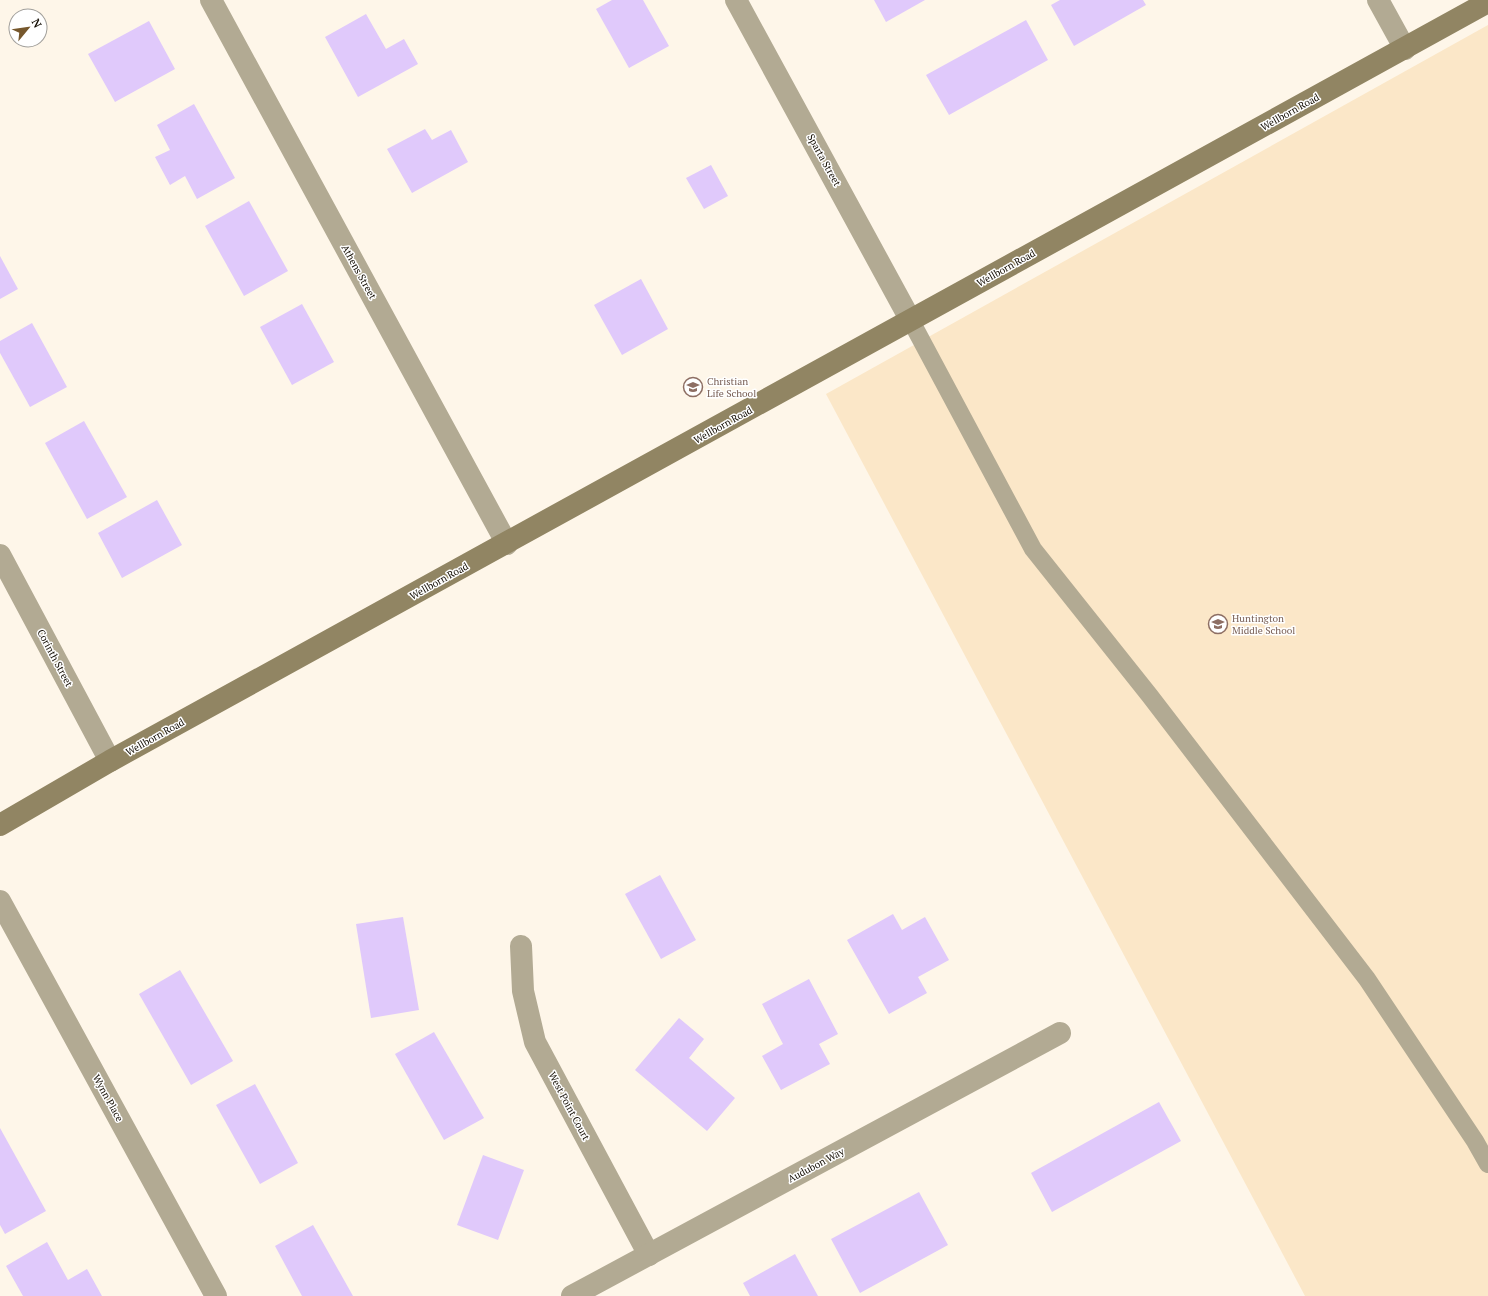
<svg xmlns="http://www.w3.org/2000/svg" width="1488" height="1296" font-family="'PT Serif',serif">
<rect width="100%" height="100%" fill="#fef6e9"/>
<!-- built -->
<path fill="#fbe7c8" d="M 1488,25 L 1488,1296 L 1305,1296 L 826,394 Z"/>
<!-- building -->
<g fill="#e0c9fb">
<path d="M 612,0 L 643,0 L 669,46 L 629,68 L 596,9 Z"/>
<path d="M 874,0 L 925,0 L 886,22 Z"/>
<path d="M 1060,0 L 1143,0 L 1146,5 L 1074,46 L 1051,5 Z"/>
<path d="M 366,14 L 386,49 L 404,39 L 418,64 L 358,97 L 325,37 Z"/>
<path d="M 1026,20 L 1048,60 L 949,115 L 926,75 Z"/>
<path d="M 149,21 L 175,69 L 115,102 L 88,54 Z"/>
<path d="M 194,104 L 235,178 L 197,199 L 185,176 L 170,185 L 155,157 L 170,150 L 157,125 Z"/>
<path d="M 425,129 L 432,140 L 451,130 L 468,162 L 412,193 L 387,149 Z"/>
<path d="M 711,165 L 728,196 L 704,209 L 686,178 Z"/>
<path d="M 249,201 L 288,271 L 244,296 L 205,226 Z"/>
<path d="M 0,256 L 18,289 L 0,299 Z"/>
<path d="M 641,279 L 668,329 L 622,355 L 594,305 Z"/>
<path d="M 302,304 L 334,362 L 292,385 L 260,327 Z"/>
<path d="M 32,323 L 67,387 L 30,407 L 0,353 L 0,341 Z"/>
<path d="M 84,421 L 127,497 L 87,519 L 45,443 Z"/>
<path d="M 157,500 L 182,545 L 122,578 L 98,533 Z"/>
<path d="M 660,875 L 696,940 L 661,959 L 625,894 Z"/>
<path d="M 893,914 L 902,930 L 925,917 L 949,960 L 918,977 L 927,993 L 889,1014 L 847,940 Z"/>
<path d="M 403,917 L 419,1010 L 371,1018 L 356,924 Z"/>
<path d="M 180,970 L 233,1061 L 191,1085 L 139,994 Z"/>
<path d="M 809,979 L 838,1034 L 819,1044 L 830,1064 L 781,1090 L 762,1056 L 783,1044 L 762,1004 Z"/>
<path d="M 679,1018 L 704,1039 L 689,1058 L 735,1098 L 707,1131 L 635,1070 Z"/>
<path d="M 434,1032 L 484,1118 L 444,1140 L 395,1054 Z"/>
<path d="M 255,1084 L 298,1163 L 260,1184 L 216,1105 Z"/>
<path d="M 1159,1102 L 1181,1141 L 1052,1212 L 1031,1173 Z"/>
<path d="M 0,1128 L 46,1211 L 5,1234 L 0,1225 Z"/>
<path d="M 483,1155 L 524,1170 L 498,1240 L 457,1225 Z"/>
<path d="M 919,1192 L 948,1245 L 860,1293 L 831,1239 Z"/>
<path d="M 313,1225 L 353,1296 L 302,1296 L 275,1246 Z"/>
<path d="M 47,1242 L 68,1280 L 87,1269 L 102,1296 L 23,1296 L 6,1266 Z"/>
<path d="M 795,1254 L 818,1296 L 750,1296 L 743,1283 Z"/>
</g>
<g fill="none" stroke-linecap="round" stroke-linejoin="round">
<!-- lane -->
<path stroke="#b2aa93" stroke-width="18" d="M 911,321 L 1033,549 L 1150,696 L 1367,979 L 1475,1141 L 1488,1164"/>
<!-- street -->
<g stroke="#b2aa93" stroke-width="22">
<path d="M 211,0 L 507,544"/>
<path d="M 736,0 L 911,321"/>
<path d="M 1378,0 L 1405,49"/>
<path d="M 0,555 L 110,761"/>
<path d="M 0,901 L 216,1296"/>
<path d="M 521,946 L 523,991 L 535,1042 L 649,1255"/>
<path d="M 572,1296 L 1060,1033"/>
</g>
<!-- secondary -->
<path stroke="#918563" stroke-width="22" d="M 0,825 L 110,761 L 1488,2"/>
</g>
<!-- icons -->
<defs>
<symbol id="school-ring" viewBox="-11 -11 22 22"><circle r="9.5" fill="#fff" stroke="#8d6e63" stroke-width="1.5"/><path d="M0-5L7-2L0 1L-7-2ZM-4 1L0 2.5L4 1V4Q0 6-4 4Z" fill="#8d6e63"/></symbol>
</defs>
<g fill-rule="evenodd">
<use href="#school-ring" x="682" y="376" width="22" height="22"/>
<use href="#school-ring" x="1207" y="613" width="22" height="22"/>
</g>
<g text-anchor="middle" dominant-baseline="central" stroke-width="3" stroke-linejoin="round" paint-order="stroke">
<!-- street labels -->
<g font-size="10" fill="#140e04" stroke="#fff">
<text transform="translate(1290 112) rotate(-29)">Wellborn Road</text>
<text transform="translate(824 160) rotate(61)">Sparta Street</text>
<text transform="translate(1006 268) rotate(-29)">Wellborn Road</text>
<text transform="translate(359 272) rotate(61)">Athens Street</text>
<text transform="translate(723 425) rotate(-29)">Wellborn Road</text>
<text transform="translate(439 581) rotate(-29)">Wellborn Road</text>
<text transform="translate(55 658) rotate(62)">Corinth Street</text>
<text transform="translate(155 737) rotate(-29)">Wellborn Road</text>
<text transform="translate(108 1098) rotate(61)">Wynn Place</text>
<text transform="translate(569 1106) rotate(62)">West Point Court</text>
<text transform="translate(816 1165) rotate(-28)">Audubon Way</text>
</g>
<!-- education labels -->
<g font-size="10" fill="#785e54" stroke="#fff" text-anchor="start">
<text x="707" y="381">Christian<tspan x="707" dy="12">Life School</tspan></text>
<text x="1232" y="618">Huntington<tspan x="1232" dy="12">Middle School</tspan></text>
</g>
</g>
<!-- north arrow -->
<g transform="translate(28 28) rotate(61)"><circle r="19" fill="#ffffff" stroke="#a19f9b"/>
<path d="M0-3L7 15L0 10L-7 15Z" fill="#76572c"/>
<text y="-6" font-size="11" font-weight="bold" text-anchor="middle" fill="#140e04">N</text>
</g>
</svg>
